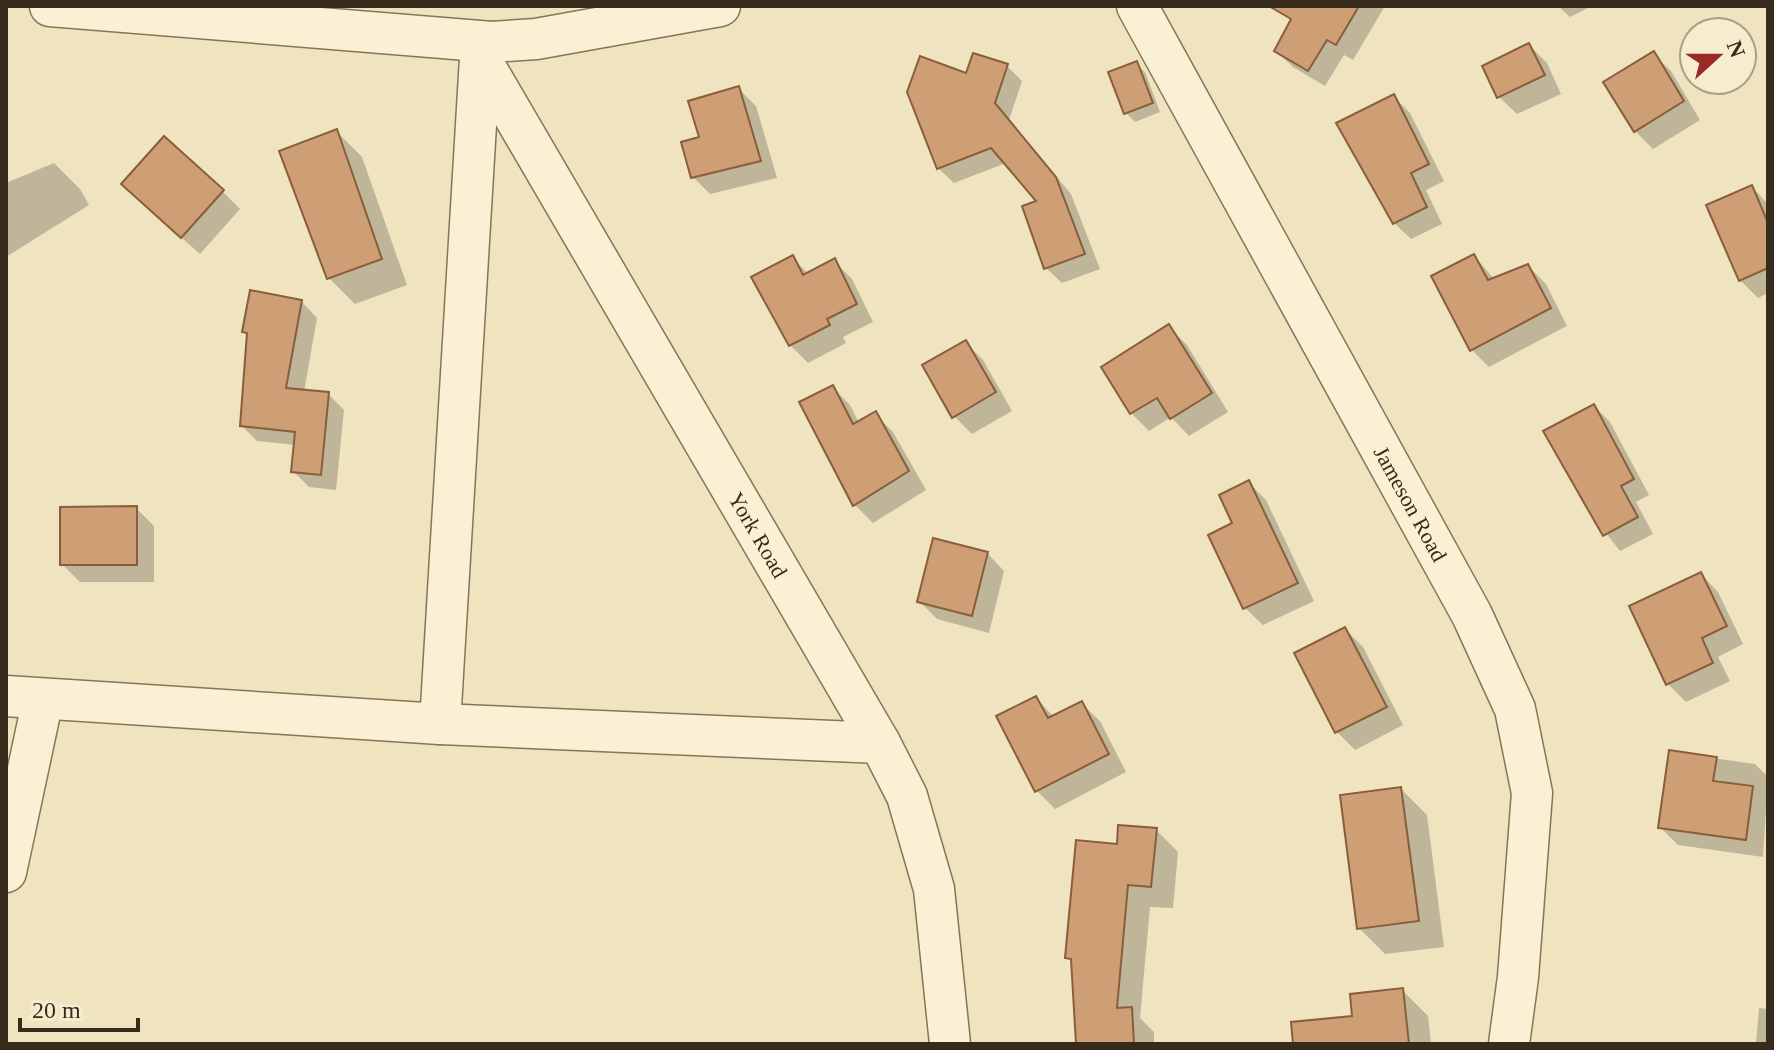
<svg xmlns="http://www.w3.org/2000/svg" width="1774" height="1050" font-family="'Times New Roman',serif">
<rect width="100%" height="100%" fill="#efe3c0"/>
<!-- shadow -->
<g fill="#0003">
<path d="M 1301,6 L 1385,6 L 1353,60 L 1344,55 L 1325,86 L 1293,67 L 1276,51 Z"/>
<path d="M 1558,6 L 1592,6 L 1570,17 Z"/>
<path d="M 1529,45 L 1547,63 L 1561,94 L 1517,114 L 1499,97 Z"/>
<path d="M 1653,54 L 1671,71 L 1700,120 L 1653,149 L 1635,131 Z"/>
<path d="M 1136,64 L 1145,72 L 1160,112 L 1135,122 L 1126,113 Z"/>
<path d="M 1007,66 L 1022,81 L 1009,120 L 1071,194 L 1100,269 L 1062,283 L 1046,268 L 1039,202 L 1006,163 L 954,183 L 938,168 L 967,75 Z"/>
<path d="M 738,88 L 756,106 L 777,178 L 710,194 L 693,177 L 701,139 Z"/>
<path d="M 1393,96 L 1410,113 L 1444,181 L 1426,190 L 1442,224 L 1411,239 L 1394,223 Z"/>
<path d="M 336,131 L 362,157 L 407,285 L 355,304 L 329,278 Z"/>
<path d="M 54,163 L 80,189 L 89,205 L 6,257 L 6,183 Z"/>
<path d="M 1752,187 L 1768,204 L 1768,293 L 1758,298 L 1740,280 Z"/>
<path d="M 223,192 L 240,209 L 200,254 L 141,202 Z"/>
<path d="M 1474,256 L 1495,280 L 1528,266 L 1546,284 L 1567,326 L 1489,367 L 1471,349 Z"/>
<path d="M 792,258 L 809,274 L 834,261 L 852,279 L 873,322 L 843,337 L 846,343 L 808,363 L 790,345 Z"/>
<path d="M 302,302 L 317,318 L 304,392 L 328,394 L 344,410 L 336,490 L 309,487 L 293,471 L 296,445 L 257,441 L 242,426 L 249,336 L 244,331 Z"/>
<path d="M 1169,327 L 1187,345 L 1228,412 L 1189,436 L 1171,417 L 1149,431 L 1131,413 Z"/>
<path d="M 966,343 L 983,360 L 1012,411 L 972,434 L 954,416 Z"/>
<path d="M 832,387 L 850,405 L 859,423 L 875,414 L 893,432 L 926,490 L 873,523 L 855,505 L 802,403 Z"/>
<path d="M 1594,406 L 1610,422 L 1649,495 L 1636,502 L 1653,534 L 1620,551 L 1584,505 L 1546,431 Z"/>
<path d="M 1248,482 L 1266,500 L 1314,601 L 1263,625 L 1245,608 L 1235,524 Z"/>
<path d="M 136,508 L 154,526 L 154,582 L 80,582 L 62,564 Z"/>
<path d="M 987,553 L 1004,571 L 989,633 L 937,619 L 919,601 Z"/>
<path d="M 1701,574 L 1718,592 L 1743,644 L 1718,657 L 1730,681 L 1686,702 L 1668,684 L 1631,607 Z"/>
<path d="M 1345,629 L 1363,647 L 1403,725 L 1355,750 L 1337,732 L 1297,654 Z"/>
<path d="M 1036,698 L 1053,716 L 1082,704 L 1100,721 L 1126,772 L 1055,809 L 1037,791 Z"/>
<path d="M 1670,752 L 1755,764 L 1768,777 L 1763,857 L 1678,845 L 1660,827 Z"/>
<path d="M 1401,789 L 1427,815 L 1444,947 L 1385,954 L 1359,928 Z"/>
<path d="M 1156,830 L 1178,852 L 1173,908 L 1150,907 L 1140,1018 L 1154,1032 L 1154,1044 L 1078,1044 L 1073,963 L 1068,958 Z"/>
<path d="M 1402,990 L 1428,1016 L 1431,1044 L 1341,1044 L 1354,1018 Z"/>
<path d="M 1759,1008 L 1768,1009 L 1768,1044 L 1756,1044 Z"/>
</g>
<!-- building -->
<g fill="#ce9e74" stroke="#885e3c" stroke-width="2">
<path d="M 1269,6 L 1359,6 L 1336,45 L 1327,40 L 1308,71 L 1274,51 L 1291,19 Z"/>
<path d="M 1529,43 L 1545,75 L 1497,98 L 1482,66 Z"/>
<path d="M 1654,51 L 1684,101 L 1634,132 L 1603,82 Z"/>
<path d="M 973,53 L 1008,64 L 995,103 L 1056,177 L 1085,254 L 1044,269 L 1022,206 L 1036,201 L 991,148 L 937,169 L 907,92 L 920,56 L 966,73 Z"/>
<path d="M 1137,61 L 1153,103 L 1124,114 L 1108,72 Z"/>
<path d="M 739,86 L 761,161 L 691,178 L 681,142 L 699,137 L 688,101 Z"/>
<path d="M 1394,94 L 1429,164 L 1411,173 L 1427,207 L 1393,224 L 1336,123 Z"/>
<path d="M 337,129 L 382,259 L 327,279 L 279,151 Z"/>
<path d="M 164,136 L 224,190 L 181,238 L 121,184 Z"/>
<path d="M 1752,185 L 1768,223 L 1768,268 L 1739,281 L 1706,205 Z"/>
<path d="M 1474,254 L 1488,280 L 1528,264 L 1551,308 L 1470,351 L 1431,276 Z"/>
<path d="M 793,255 L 803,275 L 835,258 L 857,304 L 827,319 L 830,325 L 789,346 L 751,277 Z"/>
<path d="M 250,290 L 302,300 L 286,388 L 329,392 L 321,475 L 291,472 L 295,432 L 240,426 L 247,333 L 242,332 Z"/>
<path d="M 1169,324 L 1212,393 L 1170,419 L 1157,398 L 1130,414 L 1101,367 Z"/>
<path d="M 966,340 L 996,392 L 952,418 L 922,365 Z"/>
<path d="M 833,385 L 853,424 L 876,411 L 909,471 L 853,506 L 799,402 Z"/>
<path d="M 1594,404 L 1634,479 L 1621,486 L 1638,517 L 1603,536 L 1543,431 Z"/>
<path d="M 1249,480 L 1298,583 L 1243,609 L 1208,535 L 1232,523 L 1219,495 Z"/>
<path d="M 137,506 L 137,565 L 60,565 L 60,507 Z"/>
<path d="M 933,538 L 988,552 L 972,616 L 917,602 Z"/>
<path d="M 1701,572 L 1727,626 L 1702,638 L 1713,663 L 1666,685 L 1629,606 Z"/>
<path d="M 1345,627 L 1387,707 L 1335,733 L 1294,653 Z"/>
<path d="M 1036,696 L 1048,718 L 1082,701 L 1109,754 L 1035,792 L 996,716 Z"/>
<path d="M 1669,750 L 1717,757 L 1713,781 L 1753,786 L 1746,840 L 1658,828 Z"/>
<path d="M 1401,787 L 1419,921 L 1357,929 L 1340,795 Z"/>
<path d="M 1118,825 L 1157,828 L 1151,887 L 1128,885 L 1117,1008 L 1132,1007 L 1134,1044 L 1076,1044 L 1071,959 L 1065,958 L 1076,840 L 1117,844 Z"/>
<path d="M 1403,988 L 1409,1044 L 1293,1044 L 1291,1022 L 1352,1016 L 1350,994 Z"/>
</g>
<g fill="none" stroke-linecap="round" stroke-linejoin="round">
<defs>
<g id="street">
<path d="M 50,6 L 492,42 L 536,39 L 720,6"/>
<path id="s1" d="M 1137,6 L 1472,615 L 1515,709 L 1532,793 L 1518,977 L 1509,1044"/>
<path d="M 492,42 L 480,58 L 440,724 L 880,743"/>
<path id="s2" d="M 480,58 L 880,743 L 907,796 L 934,889 L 950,1044"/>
<path d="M 6,696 L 440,724"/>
<path d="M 6,872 L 43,699"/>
</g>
</defs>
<!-- street casing -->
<use href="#street" stroke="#887457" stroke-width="43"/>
<!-- street -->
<use href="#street" stroke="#faf0d3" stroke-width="40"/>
</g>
<g text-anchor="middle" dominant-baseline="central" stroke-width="6" stroke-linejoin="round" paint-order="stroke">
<!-- street labels -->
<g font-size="22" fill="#372b1c" stroke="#f6edcf">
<text stroke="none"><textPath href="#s1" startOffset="568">Jameson Road</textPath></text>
<text stroke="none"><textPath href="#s2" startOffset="552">York Road</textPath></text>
</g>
</g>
<!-- border -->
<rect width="1774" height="1050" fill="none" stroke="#372b1c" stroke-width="16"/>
<!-- north arrow -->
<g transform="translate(1718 56) rotate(69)"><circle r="38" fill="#f6edcf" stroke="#aa9f87" stroke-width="2"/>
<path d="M0-6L14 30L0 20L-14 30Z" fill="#992a26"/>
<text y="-12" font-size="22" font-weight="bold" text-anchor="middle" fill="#372b1c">N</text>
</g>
<!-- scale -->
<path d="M20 1018v12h118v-12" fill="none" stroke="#372b1c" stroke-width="4"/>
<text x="32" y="1018" font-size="24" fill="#372b1c" stroke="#f6edcf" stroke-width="6" paint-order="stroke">20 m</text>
</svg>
